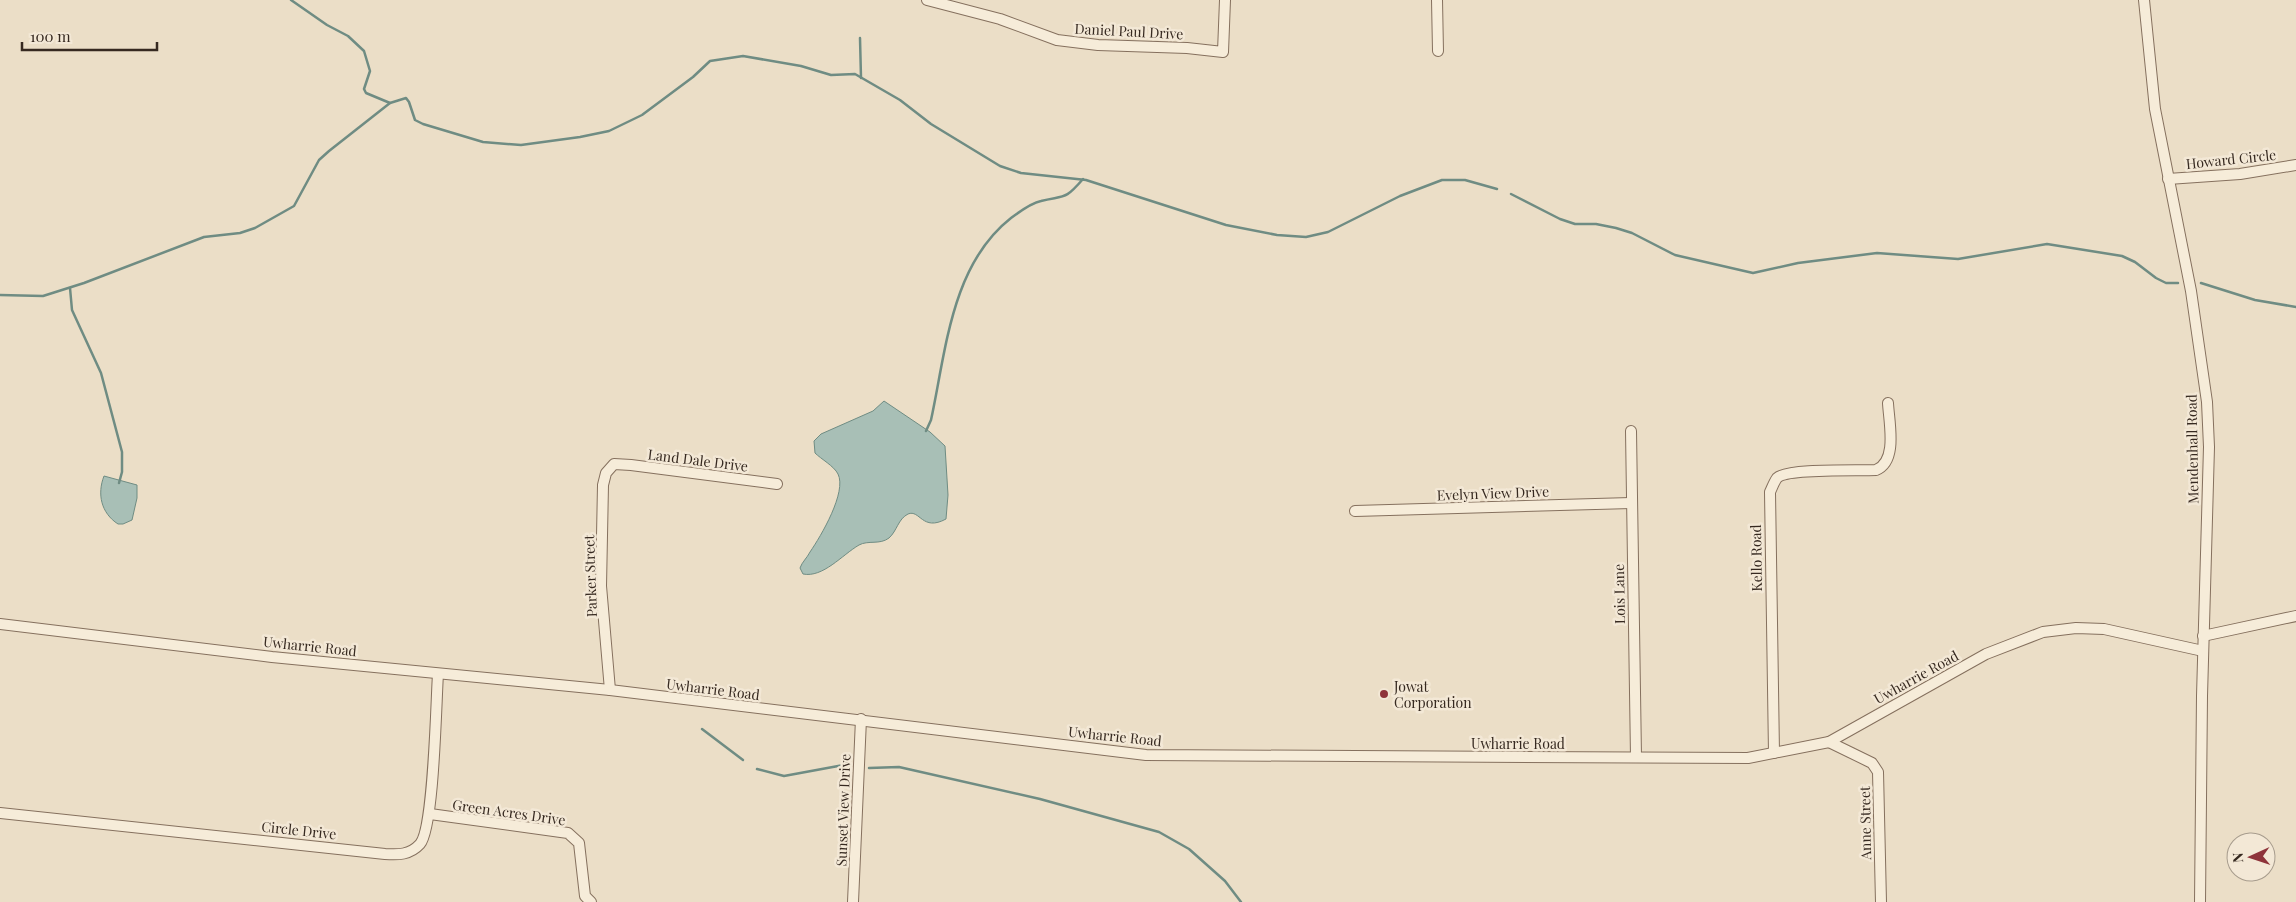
<svg xmlns="http://www.w3.org/2000/svg" width="2296" height="902" font-family="'Playfair Display',serif">
<rect width="100%" height="100%" fill="#ebdec7"/>
<!-- water -->
<g fill="#a8bfb6" stroke="#6f8c83">
<path d="M 884,401 L 930,432 L 945,446 L 948,495 L 946,519 C 922,532 920,509 908,514 C 898,519 897,531 889,538 C 880,545 868,540 859,545 C 842,555 823,578 803,574 L 800,568 C 802,562 807,558 810,552 C 821,536 847,492 838,474 C 834,466 821,459 815,453 L 814,441 L 821,434 L 873,411 Z"/>
<path d="M 104,476 L 137,485 L 137,498 L 132,520 L 123,524 L 118,524 C 101,513 97,494 104,476 Z"/>
</g>
<g fill="none" stroke-linecap="round" stroke-linejoin="round">
<!-- stream -->
<g stroke="#6f8c83" stroke-width="2.5">
<path d="M 291,0 L 327,25 L 348,36 L 364,51 L 370,71 L 364,89 L 366,93 L 390,103"/>
<path d="M 860,38 L 861,78"/>
<path d="M 1511,194 L 1560,219 L 1575,224 L 1596,224 L 1616,228 L 1632,233 L 1675,255 L 1753,273 L 1798,263 L 1877,253 L 1958,259 L 2047,244 L 2122,256 L 2135,262 L 2156,278 L 2166,283 L 2178,283"/>
<path d="M 2201,283 L 2255,300 L 2296,307"/>
<path d="M 70,288 L 72,310 L 101,373 L 122,452 L 122,472 L 119,483"/>
<path d="M 0,295 L 43,296 L 84,283 L 204,237 L 240,233 L 255,228 L 294,206 L 319,160 L 329,151 L 390,103 L 406,98 L 409,102 L 415,120 L 423,124 L 483,142 L 521,145 L 580,137 L 609,131 L 642,115 L 693,77 L 710,61 L 743,56 L 801,66 L 831,75 L 855,74 L 900,100 L 931,124 L 1000,166 L 1021,173 L 1086,180 L 1226,225 L 1277,235 L 1306,237 L 1328,232 L 1400,196 L 1442,180 L 1465,180 L 1497,189"/>
<path d="M 926,431 L 931,420 C 946,351 951,265 1011,218 C 1019,212 1031,203 1041,201 C 1065,195 1064,201 1083,179"/>
<path d="M 702,729 L 743,760"/>
<path d="M 869,768 L 899,767 L 1040,799 L 1159,832 L 1189,849 L 1225,881 L 1241,902"/>
<path d="M 757,769 L 784,776 L 849,764"/>
</g>
<defs>
<g id="minor">
<path d="M 927,0 L 1000,19 L 1057,40 L 1098,45 L 1187,48 L 1223,52 L 1225,0"/>
<path d="M 1437,0 L 1438,51"/>
<path d="M 2144,0 L 2155,109 L 2191,291 L 2207,402 L 2209,447 L 2202,696 L 2200,902"/>
<path d="M 2168,179 L 2240,174 L 2296,165"/>
<path d="M 1631,431 L 1636,757"/>
<path d="M 1355,511 L 1631,503"/>
<path d="M 0,624 L 272,657 L 610,690 L 1146,755 L 1748,758 L 1829,742 L 1986,654 L 2043,632 L 2076,628 L 2104,629 L 2203,651"/>
<path d="M 2203,636 L 2296,616"/>
<path d="M 610,690 L 601,586 L 603,485 L 606,473 L 614,464 L 631,465 L 777,484"/>
<path d="M 1829,742 L 1872,763 L 1878,772 L 1881,902"/>
<path d="M 1774,753 L 1770,492 C 1772,488 1774,482 1777,478 C 1787,468 1858,471 1876,470 C 1898,461 1889,423 1888,403"/>
<path d="M 0,813 L 385,854 C 398,855 410,855 420,844 C 434,828 436,702 438,674"/>
<path d="M 430,814 L 568,833 L 579,843 L 585,896 L 591,902"/>
<path d="M 853,902 L 861,719"/>
</g>
</defs>
<!-- minor casing -->
<use href="#minor" stroke="#85705e" stroke-width="12"/>
<!-- minor -->
<use href="#minor" stroke="#f6ecd9" stroke-width="10"/>
</g>
<!-- markers -->
<circle fill="#8e333a" stroke="#f3e8d6" stroke-width="2" cx="1384" cy="694" r="5"/>
<g text-anchor="middle" dominant-baseline="central" stroke-width="5" stroke-linejoin="round" paint-order="stroke">
<!-- street labels -->
<g font-size="14" fill="#362920" stroke="#f3e8d6">
<text transform="translate(1129 31) rotate(3)">Daniel Paul Drive</text>
<text transform="translate(2231 159) rotate(-6)">Howard Circle</text>
<text transform="translate(2192 449) rotate(-91)">Mendenhall Road</text>
<text transform="translate(698 460) rotate(7)">Land Dale Drive</text>
<text transform="translate(1493 493) rotate(-2)">Evelyn View Drive</text>
<text transform="translate(1756 558) rotate(-91)">Kello Road</text>
<text transform="translate(590 576) rotate(-92)">Parker Street</text>
<text transform="translate(1619 594) rotate(-91)">Lois Lane</text>
<text transform="translate(310 646) rotate(6)">Uwharrie Road</text>
<text transform="translate(1916 677) rotate(-29)">Uwharrie Road</text>
<text transform="translate(713 689) rotate(7)">Uwharrie Road</text>
<text transform="translate(1115 736) rotate(6)">Uwharrie Road</text>
<text x="1518" y="743">Uwharrie Road</text>
<text transform="translate(843 810) rotate(-88)">Sunset View Drive</text>
<text transform="translate(509 812) rotate(8)">Green Acres Drive</text>
<text transform="translate(1865 823) rotate(-91)">Anne Street</text>
<text transform="translate(299 830) rotate(6)">Circle Drive</text>
</g>
<!-- poi labels -->
<g font-size="14" fill="#362920" stroke="#f3e8d6" text-anchor="start">
<text x="1394" y="686">Jowat<tspan x="1394" dy="16">Corporation</tspan></text>
</g>
</g>
<!-- north arrow -->
<g transform="translate(2251 857) rotate(267)"><circle r="24" fill="#f3e8d6" stroke="#a79c8d"/>
<path d="M0-4L9 19L0 12L-9 19Z" fill="#8e333a"/>
<text y="-8" font-size="14" font-weight="bold" text-anchor="middle" fill="#362920">N</text>
</g>
<!-- scale -->
<path d="M22 42v8h135v-8" fill="none" stroke="#362920" stroke-width="2.5"/>
<text x="30" y="42" font-size="15" fill="#362920" stroke="#f3e8d6" stroke-width="4" paint-order="stroke">100 m</text>
</svg>
